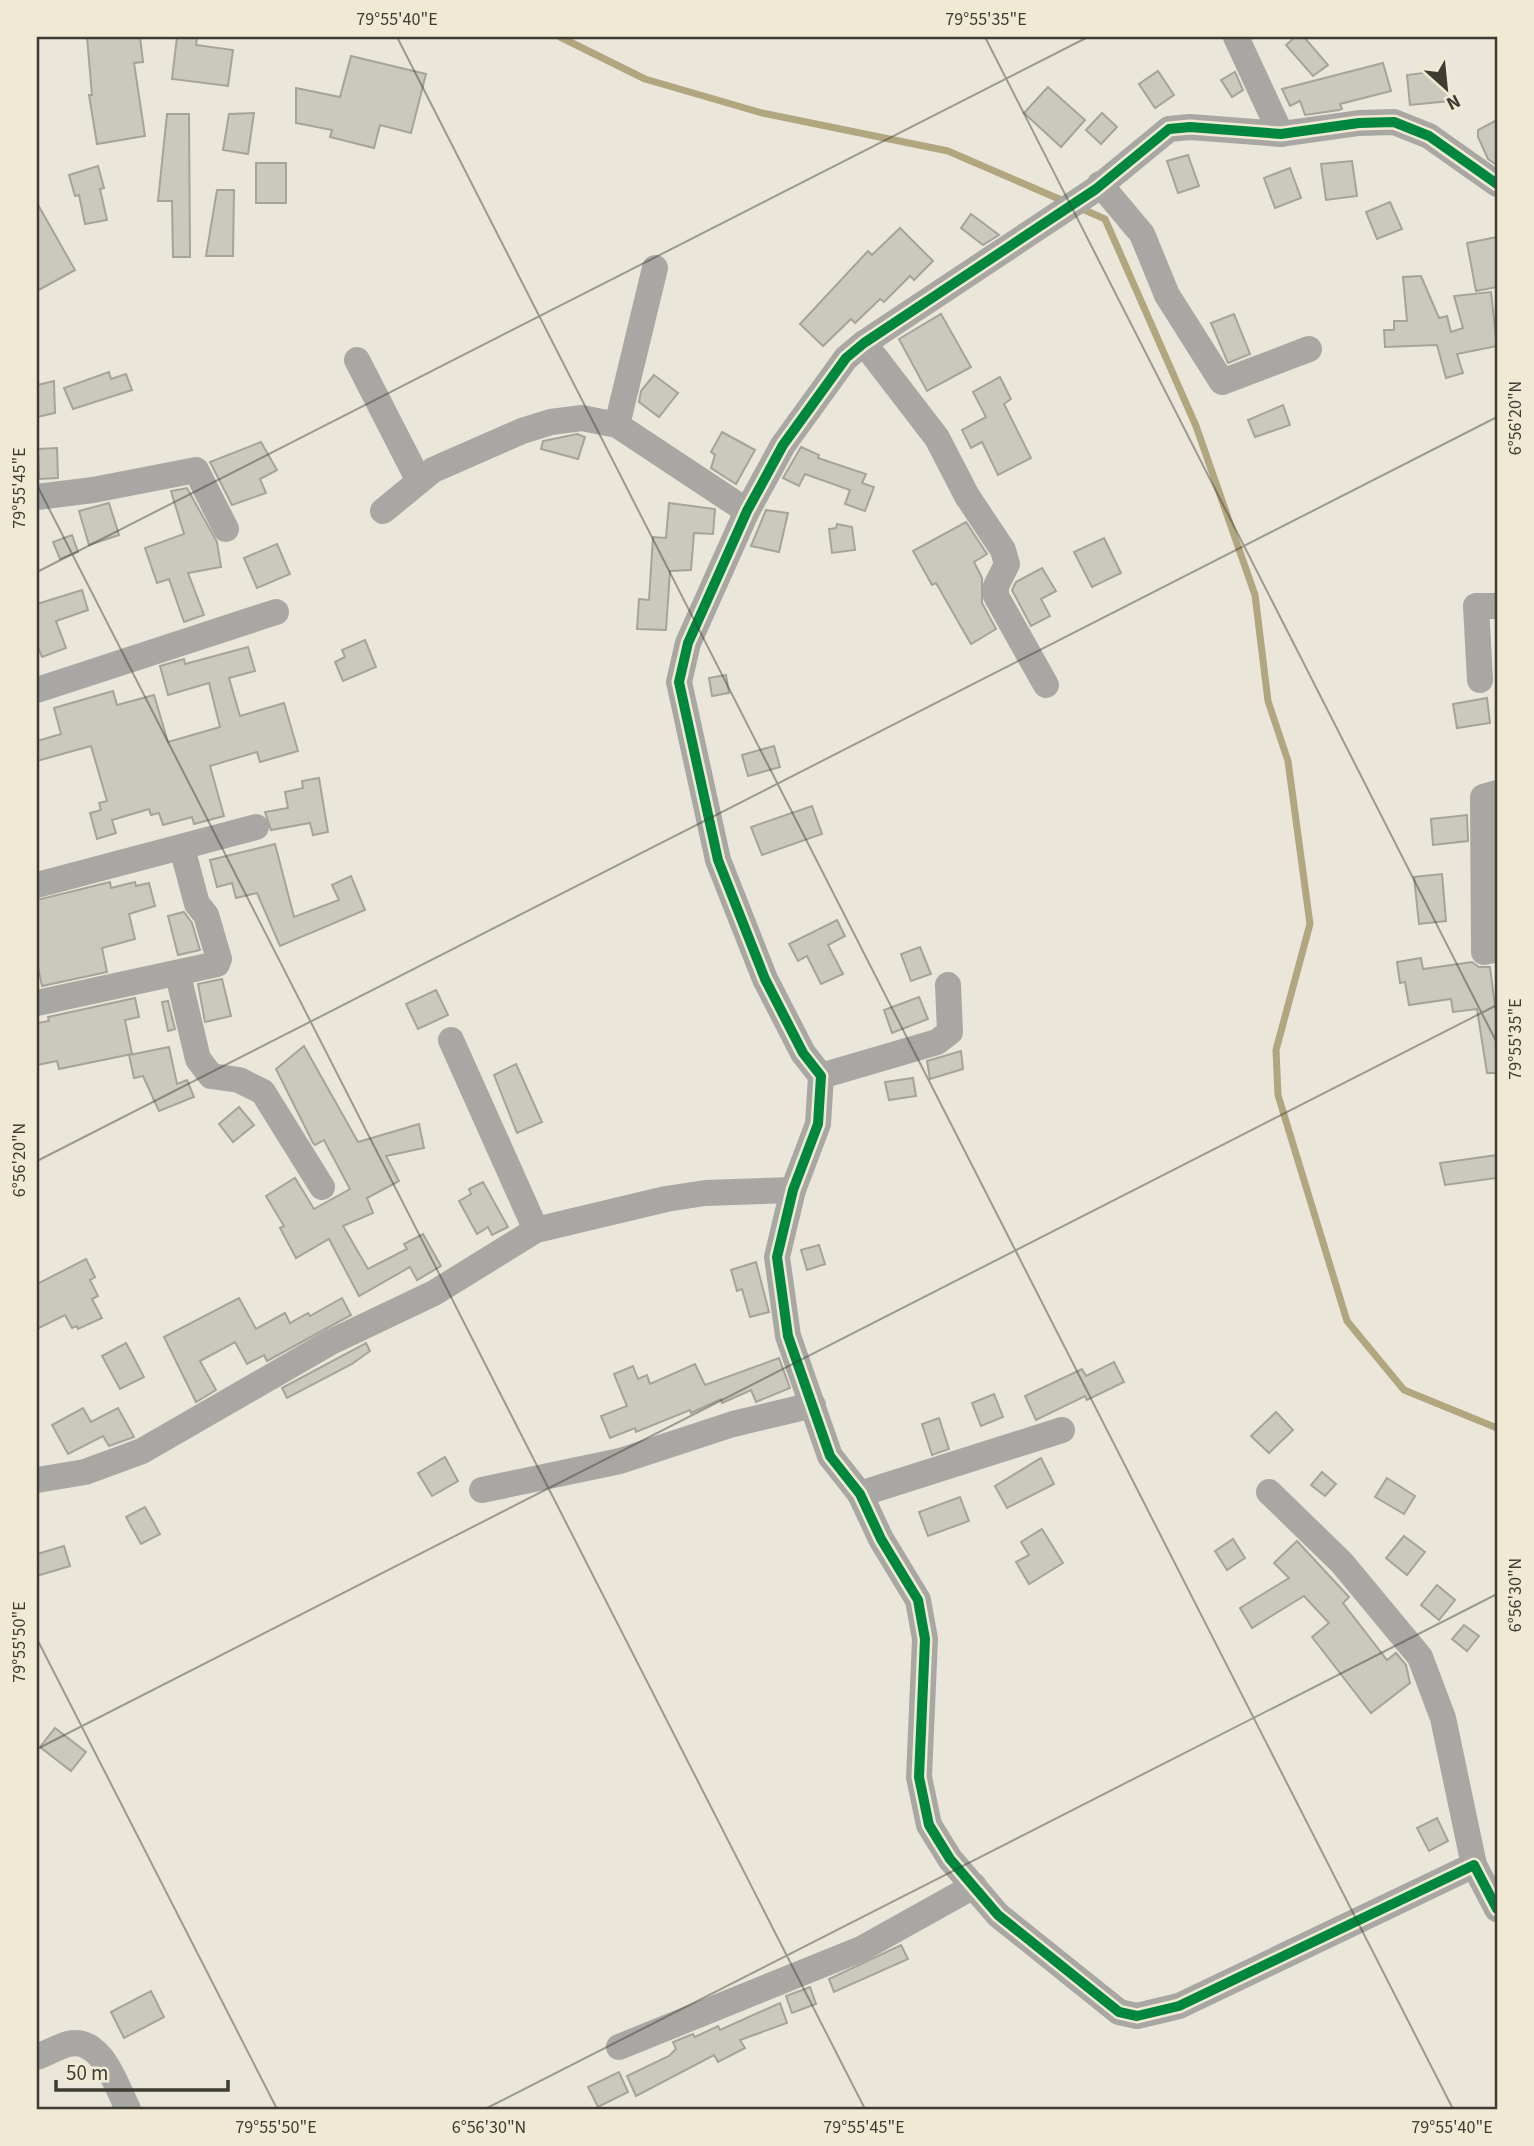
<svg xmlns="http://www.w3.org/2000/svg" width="1534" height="2146" font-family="'Source Sans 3',sans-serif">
<rect width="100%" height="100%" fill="#eae6da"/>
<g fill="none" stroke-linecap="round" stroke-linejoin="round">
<!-- stream -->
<g stroke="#b2a67f" stroke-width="7">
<path d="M 560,37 L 645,79 L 762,113 L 948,151 L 1066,202"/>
<path d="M 1080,208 L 1105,219 L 1196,426 L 1255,595 L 1268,701 L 1288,761 L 1310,924 L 1276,1050 L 1278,1095 L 1347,1321 L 1404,1390 L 1497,1428"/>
</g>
</g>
<!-- building -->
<g fill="#cbc8be" stroke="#a6a39a" stroke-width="2">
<path d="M 87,37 L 140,37 L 143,62 L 134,63 L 145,136 L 97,144 L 89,95 L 92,95 Z"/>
<path d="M 177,37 L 197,38 L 196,45 L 233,50 L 228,86 L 172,79 Z"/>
<path d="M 1295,37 L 1304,37 L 1328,65 L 1313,76 L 1286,45 Z"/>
<path d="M 351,56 L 426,74 L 411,133 L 380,125 L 374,148 L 330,137 L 332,130 L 296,123 L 296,88 L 340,97 Z"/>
<path d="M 1383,63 L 1391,91 L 1340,104 L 1342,109 L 1339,110 L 1305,115 L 1300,101 L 1290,106 L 1282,89 Z"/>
<path d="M 1447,70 L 1450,101 L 1410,105 L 1407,75 Z"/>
<path d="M 1158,71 L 1174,95 L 1155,108 L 1139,84 Z"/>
<path d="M 1235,72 L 1243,90 L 1232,97 L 1221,80 Z"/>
<path d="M 1048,87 L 1085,120 L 1061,147 L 1024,113 Z"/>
<path d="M 254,113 L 248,154 L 223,150 L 229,114 Z"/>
<path d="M 1102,113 L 1117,127 L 1101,144 L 1086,130 Z"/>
<path d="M 167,114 L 189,114 L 190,257 L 173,257 L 172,201 L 158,201 Z"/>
<path d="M 1497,120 L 1497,165 L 1488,159 L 1478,137 L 1478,130 Z"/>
<path d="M 1188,155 L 1199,186 L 1178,193 L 1167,161 Z"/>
<path d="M 1352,161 L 1357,196 L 1326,200 L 1321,164 Z"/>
<rect x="256" y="163" width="30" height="40"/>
<path d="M 98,166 L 104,188 L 100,189 L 107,220 L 85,224 L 79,195 L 75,196 L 69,175 Z"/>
<path d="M 1290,168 L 1301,198 L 1275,208 L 1264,178 Z"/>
<path d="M 217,190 L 234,190 L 233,256 L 206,256 Z"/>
<path d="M 1390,202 L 1402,229 L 1377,239 L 1366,212 Z"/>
<path d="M 37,203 L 75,270 L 37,291 Z"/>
<path d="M 971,214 L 999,235 L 983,245 L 961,228 Z"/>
<path d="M 900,228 L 933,261 L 914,280 L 910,276 L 884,302 L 880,299 L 855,323 L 851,319 L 823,346 L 800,324 L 868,251 L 872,255 Z"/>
<path d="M 1497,237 L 1497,287 L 1476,291 L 1467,243 Z"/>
<path d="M 1421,276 L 1439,318 L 1447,316 L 1451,332 L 1463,328 L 1454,296 L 1491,292 L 1497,346 L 1457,354 L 1463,373 L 1446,378 L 1437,345 L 1385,347 L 1384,330 L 1394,330 L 1394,321 L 1407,321 L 1403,277 Z"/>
<path d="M 941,314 L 971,367 L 927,391 L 899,339 Z"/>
<path d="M 1234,314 L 1250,354 L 1228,363 L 1211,323 Z"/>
<path d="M 109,372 L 111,379 L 126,374 L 132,390 L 73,409 L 64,388 Z"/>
<path d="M 654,375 L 678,393 L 659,417 L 639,402 L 641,391 Z"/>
<path d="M 1000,377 L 1011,399 L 1004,404 L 1031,458 L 998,475 L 982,442 L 971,448 L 962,430 L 986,417 L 973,392 Z"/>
<path d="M 54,381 L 55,413 L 37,417 L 37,385 Z"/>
<path d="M 1283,405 L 1290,425 L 1255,437 L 1248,420 Z"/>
<path d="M 722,432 L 755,450 L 736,484 L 711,468 L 715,455 L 711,452 Z"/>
<path d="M 577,434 L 585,437 L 578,459 L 541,449 L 543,441 Z"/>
<path d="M 261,442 L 277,470 L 260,479 L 266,493 L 232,505 L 210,462 Z"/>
<path d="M 801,447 L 819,455 L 818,458 L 866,474 L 862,483 L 874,487 L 865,511 L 845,504 L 850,490 L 805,474 L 799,486 L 783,478 Z"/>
<path d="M 57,448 L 58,478 L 39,479 L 38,449 Z"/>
<path d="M 187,488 L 217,542 L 221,567 L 188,573 L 204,615 L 184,622 L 169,579 L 157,583 L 145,548 L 184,534 L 171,491 Z"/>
<path d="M 109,503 L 119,535 L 89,545 L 79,511 Z"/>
<path d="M 669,503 L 715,509 L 713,534 L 694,533 L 691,570 L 670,571 L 666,630 L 637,629 L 639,599 L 649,600 L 653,537 L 666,538 Z"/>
<path d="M 766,510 L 788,513 L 779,552 L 751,546 Z"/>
<path d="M 966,522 L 987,554 L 974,562 L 982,578 L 982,603 L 996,629 L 971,644 L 936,583 L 932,585 L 913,551 Z"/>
<path d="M 837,524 L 852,527 L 855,550 L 832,553 L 829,529 L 836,528 Z"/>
<path d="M 72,535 L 78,552 L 60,559 L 53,542 Z"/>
<path d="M 1104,538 L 1121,573 L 1092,587 L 1074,552 Z"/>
<path d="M 277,544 L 290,574 L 257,588 L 244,558 Z"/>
<path d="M 1042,568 L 1056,591 L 1041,599 L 1050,616 L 1031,626 L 1012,590 L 1016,582 Z"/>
<path d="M 82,590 L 88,610 L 56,621 L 66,648 L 42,657 L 37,644 L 37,604 Z"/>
<path d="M 365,640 L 376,667 L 343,681 L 335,662 L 345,657 L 342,650 Z"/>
<path d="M 248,647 L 255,671 L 229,678 L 240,716 L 284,703 L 298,751 L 260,762 L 257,752 L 210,766 L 224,816 L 194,824 L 192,817 L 163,825 L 159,813 L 151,815 L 149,809 L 112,820 L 116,833 L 97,839 L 90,813 L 101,810 L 99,803 L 107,801 L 91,746 L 37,761 L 37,741 L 61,734 L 54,708 L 113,691 L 117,705 L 154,695 L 168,742 L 220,727 L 209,683 L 168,695 L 160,666 L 184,659 L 185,664 Z"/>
<path d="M 726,675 L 729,693 L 712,696 L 709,678 Z"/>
<path d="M 1487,698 L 1490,723 L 1457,728 L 1453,704 Z"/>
<path d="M 774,746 L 780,767 L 748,776 L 742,755 Z"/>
<path d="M 319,778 L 328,832 L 313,835 L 310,823 L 271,830 L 265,812 L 288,808 L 285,792 L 303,788 L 302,781 Z"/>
<path d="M 812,806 L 822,834 L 762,855 L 751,827 Z"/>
<path d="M 1467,815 L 1468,841 L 1433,845 L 1431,819 Z"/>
<path d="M 275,844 L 294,917 L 339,900 L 332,885 L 351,876 L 365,910 L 280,946 L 257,893 L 236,898 L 232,883 L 217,887 L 210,860 Z"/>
<path d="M 1442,874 L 1446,921 L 1419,924 L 1414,877 Z"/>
<path d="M 110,882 L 111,888 L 135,882 L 136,886 L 149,883 L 155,906 L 129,914 L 135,939 L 102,948 L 107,972 L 42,986 L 37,962 L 37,900 Z"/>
<path d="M 184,912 L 192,923 L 200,950 L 178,955 L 168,916 Z"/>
<path d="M 837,920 L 845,936 L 828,945 L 843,974 L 821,984 L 807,956 L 798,961 L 789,944 Z"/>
<path d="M 920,947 L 931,974 L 911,981 L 901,954 Z"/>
<path d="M 1421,958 L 1423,969 L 1472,962 L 1479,967 L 1490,967 L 1497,1022 L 1497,1073 L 1487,1073 L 1477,1009 L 1453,1012 L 1451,999 L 1409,1005 L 1405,982 L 1400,983 L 1397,962 Z"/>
<path d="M 222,979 L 231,1016 L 205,1022 L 198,984 Z"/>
<path d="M 436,990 L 448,1015 L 418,1029 L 406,1004 Z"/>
<path d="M 919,997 L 928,1019 L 892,1033 L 884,1010 Z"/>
<path d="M 135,998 L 139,1017 L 125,1020 L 132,1054 L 59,1069 L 57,1061 L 37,1065 L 37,1023 L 49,1021 L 48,1017 Z"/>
<path d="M 168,1001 L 175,1029 L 168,1031 L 162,1002 Z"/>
<path d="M 304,1046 L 358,1142 L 419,1124 L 424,1148 L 386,1156 L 399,1181 L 367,1198 L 373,1213 L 343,1226 L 368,1269 L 407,1249 L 404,1244 L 423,1234 L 441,1266 L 417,1280 L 410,1267 L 359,1296 L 329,1239 L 296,1258 L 280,1228 L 284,1226 L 266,1196 L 295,1178 L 314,1209 L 350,1189 L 324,1140 L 315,1145 L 313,1143 L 276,1069 Z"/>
<path d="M 169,1047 L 177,1084 L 187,1080 L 194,1097 L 159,1111 L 143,1076 L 134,1078 L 129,1055 Z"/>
<path d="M 961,1051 L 963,1069 L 930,1079 L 927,1061 Z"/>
<path d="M 516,1064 L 542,1122 L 517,1133 L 494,1075 Z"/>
<path d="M 913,1078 L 916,1096 L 889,1100 L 885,1082 Z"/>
<path d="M 239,1107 L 254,1125 L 233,1142 L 219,1124 Z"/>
<path d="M 1497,1155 L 1497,1178 L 1445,1185 L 1440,1163 Z"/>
<path d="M 483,1182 L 508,1227 L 492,1235 L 488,1227 L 477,1234 L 459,1201 L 471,1194 L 469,1189 Z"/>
<path d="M 819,1245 L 825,1264 L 807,1270 L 801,1250 Z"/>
<path d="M 86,1259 L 95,1277 L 90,1280 L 98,1296 L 92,1299 L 102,1318 L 78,1329 L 77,1326 L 72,1328 L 65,1315 L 37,1329 L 37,1284 Z"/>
<path d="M 756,1262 L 769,1312 L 750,1317 L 742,1289 L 737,1291 L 731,1270 Z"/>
<path d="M 239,1298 L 256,1329 L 285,1313 L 290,1323 L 308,1313 L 310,1316 L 342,1298 L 351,1315 L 267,1361 L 264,1355 L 247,1364 L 235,1342 L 200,1361 L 216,1390 L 196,1402 L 164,1337 Z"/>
<path d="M 126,1343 L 144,1377 L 120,1389 L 102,1356 Z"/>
<path d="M 366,1343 L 370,1351 L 352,1364 L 287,1398 L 282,1388 Z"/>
<path d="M 779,1358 L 790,1388 L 756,1402 L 751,1390 L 722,1403 L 721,1399 L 691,1413 L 690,1410 L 636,1432 L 635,1428 L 610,1438 L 601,1416 L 627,1406 L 614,1374 L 633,1366 L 638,1379 L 647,1375 L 650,1384 L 695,1364 L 705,1385 Z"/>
<path d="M 1114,1362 L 1124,1382 L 1087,1400 L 1085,1396 L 1036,1420 L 1025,1396 L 1082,1369 L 1086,1376 Z"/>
<path d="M 994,1394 L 1003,1417 L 981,1426 L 972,1403 Z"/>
<path d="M 83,1408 L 91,1422 L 118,1408 L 134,1437 L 109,1446 L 103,1436 L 68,1454 L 52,1425 Z"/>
<path d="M 1276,1412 L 1293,1430 L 1269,1453 L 1251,1436 Z"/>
<path d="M 939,1418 L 949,1449 L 932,1455 L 922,1424 Z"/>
<path d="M 445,1457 L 458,1481 L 432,1496 L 418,1473 Z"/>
<path d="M 1041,1458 L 1054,1484 L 1007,1508 L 995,1486 Z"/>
<path d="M 1322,1472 L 1336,1484 L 1325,1496 L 1311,1485 Z"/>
<path d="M 1387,1478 L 1415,1496 L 1404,1514 L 1375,1497 Z"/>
<path d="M 960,1497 L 969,1521 L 928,1536 L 919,1512 Z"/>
<path d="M 145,1507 L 160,1534 L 141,1544 L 126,1517 Z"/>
<path d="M 1042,1529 L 1063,1563 L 1029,1584 L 1016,1562 L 1029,1555 L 1021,1542 Z"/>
<path d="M 1404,1536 L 1425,1552 L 1407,1575 L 1386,1558 Z"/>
<path d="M 1233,1539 L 1245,1558 L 1227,1570 L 1215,1551 Z"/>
<path d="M 1297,1541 L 1349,1597 L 1343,1603 L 1387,1660 L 1396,1653 L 1406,1665 L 1410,1683 L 1371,1713 L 1312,1637 L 1329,1623 L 1304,1596 L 1252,1628 L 1240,1608 L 1289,1578 L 1274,1563 Z"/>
<path d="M 64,1546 L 70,1566 L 37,1576 L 37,1554 Z"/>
<path d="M 1437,1585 L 1455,1600 L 1439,1620 L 1421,1605 Z"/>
<path d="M 1464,1625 L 1479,1636 L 1467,1651 L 1452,1639 Z"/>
<path d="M 55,1728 L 86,1752 L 71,1771 L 40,1747 Z"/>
<path d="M 1437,1818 L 1448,1841 L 1429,1851 L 1417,1828 Z"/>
<path d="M 901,1945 L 908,1959 L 834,1992 L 829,1979 Z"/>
<path d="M 810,1987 L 816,2004 L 792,2013 L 786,1996 Z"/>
<path d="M 151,1991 L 164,2017 L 124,2038 L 111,2012 Z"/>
<path d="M 780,2003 L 787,2023 L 740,2040 L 745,2048 L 718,2062 L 714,2055 L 636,2096 L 627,2076 L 669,2056 L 676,2049 L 673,2042 L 693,2034 L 695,2037 L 718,2026 L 720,2030 Z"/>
<path d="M 619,2072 L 628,2092 L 598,2107 L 588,2087 Z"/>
</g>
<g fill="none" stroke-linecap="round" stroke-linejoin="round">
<!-- minor -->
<g stroke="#a9a7a3" stroke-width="26">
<path d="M 1236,37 L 1281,134"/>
<path d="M 1100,184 L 1142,234 L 1167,295 L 1222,382 L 1309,349"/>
<path d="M 1497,184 L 1429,136 L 1394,122 L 1359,123 L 1281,134 L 1190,127 L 1169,129 L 1096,189 L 864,343 L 846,358 L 783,445 L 747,511 L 688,643 L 679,682 L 718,860 L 765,979 L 803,1053 L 821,1076 L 818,1124 L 793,1190 L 777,1257 L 788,1336 L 830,1456 L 860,1494 L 881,1539 L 918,1600 L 925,1639 L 919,1777 L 929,1825 L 950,1859 L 998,1915 L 1119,2012 L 1137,2016 L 1179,2006 L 1474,1865 L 1497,1909"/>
<path d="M 864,343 L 937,438 L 967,496 L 1003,550 L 1007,564 L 996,586 L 996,596 L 1046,685"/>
<path d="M 357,360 L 419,481"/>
<path d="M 617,425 L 655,268"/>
<path d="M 37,497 L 93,490 L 196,470 L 226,529"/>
<path d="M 383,511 L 433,470 L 522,431 L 551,422 L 582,418 L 617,425 L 747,511"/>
<path d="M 1480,680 L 1476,606 L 1497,606"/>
<path d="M 37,690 L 276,612"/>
<path d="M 1497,793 L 1483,797 L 1484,952 L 1497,949"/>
<path d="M 37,885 L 256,827"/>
<path d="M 178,975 L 198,1059 L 211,1076 L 239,1080 L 263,1092 L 322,1187"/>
<path d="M 37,1003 L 217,964 L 219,959 L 206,915 L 197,904 L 182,848"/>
<path d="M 451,1040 L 536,1230"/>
<path d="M 821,1076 L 937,1042 L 950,1032 L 948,985"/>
<path d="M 37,1480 L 85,1472 L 142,1451 L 331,1342 L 434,1293 L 536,1230 L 666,1199 L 705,1193 L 793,1190"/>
<path d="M 482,1490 L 620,1461 L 733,1424 L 813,1405"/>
<path d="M 1269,1492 L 1342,1563 L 1420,1657 L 1443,1718 L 1474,1865"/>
<path d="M 860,1494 L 1062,1430"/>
<path d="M 619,2047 L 861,1949 L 974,1886"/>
<path d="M 37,2057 C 47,2053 58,2047 68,2044 C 102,2036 116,2086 128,2109"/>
</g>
<defs>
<path id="cycleway" d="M 1497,184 L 1429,136 L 1394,122 L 1359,123 L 1281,134 L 1190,127 L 1169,129 L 1096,189 L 864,343 L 846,358 L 783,445 L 747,511 L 688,643 L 679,682 L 718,860 L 765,979 L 803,1053 L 821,1076 L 818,1124 L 793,1190 L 777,1257 L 788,1336 L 830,1456 L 860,1494 L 881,1539 L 918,1600 L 925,1639 L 919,1777 L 929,1825 L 950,1859 L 998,1915 L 1119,2012 L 1137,2016 L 1179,2006 L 1474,1865 L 1497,1909"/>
</defs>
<!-- cycleway casing -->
<use href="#cycleway" stroke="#f0ead4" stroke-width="15"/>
<!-- cycleway -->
<use href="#cycleway" stroke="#00873e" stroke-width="10"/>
</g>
<!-- ticks -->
<path fill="none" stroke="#3d3b32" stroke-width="2" stroke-opacity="0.45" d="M 397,37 L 1453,2109M 985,37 L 1497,1043M 37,485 L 865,2109M 37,572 L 1088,37M 37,1161 L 1497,417M 37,1639 L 277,2109M 37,1749 L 1497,1005M 485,2109 L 1497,1594"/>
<!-- border -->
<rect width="1534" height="2146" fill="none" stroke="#f0ead4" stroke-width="77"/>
<!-- north arrow -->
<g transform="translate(1446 88) rotate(153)" stroke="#f0ead4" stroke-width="5" paint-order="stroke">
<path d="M0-5L12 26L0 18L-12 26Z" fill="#3d3b32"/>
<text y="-10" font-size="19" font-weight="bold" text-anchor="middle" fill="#3d3b32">N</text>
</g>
<!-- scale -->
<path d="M56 2080v10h172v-10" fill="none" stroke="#3d3b32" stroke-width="3.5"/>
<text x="66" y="2080" font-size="21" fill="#3d3b32" stroke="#f0ead4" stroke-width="5" paint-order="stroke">50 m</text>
<rect x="38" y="38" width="1458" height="2070" fill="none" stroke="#3d3b32" stroke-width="2.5"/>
<g font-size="18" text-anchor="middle" fill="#3d3b32">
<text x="397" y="25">79°55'40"E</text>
<text x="986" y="25">79°55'35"E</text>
<text transform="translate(1515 418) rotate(-90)" y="6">6°56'20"N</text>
<text transform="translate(19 488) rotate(-90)" y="6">79°55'45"E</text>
<text transform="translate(1515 1039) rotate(-90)" y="6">79°55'35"E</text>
<text transform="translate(19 1160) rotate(-90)" y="6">6°56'20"N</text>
<text transform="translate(1515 1595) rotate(-90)" y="6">6°56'30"N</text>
<text transform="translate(19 1642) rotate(-90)" y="6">79°55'50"E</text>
<text x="276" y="2133">79°55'50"E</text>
<text x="489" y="2133">6°56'30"N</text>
<text x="864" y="2133">79°55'45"E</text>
<text x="1452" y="2133">79°55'40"E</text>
</g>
</svg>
